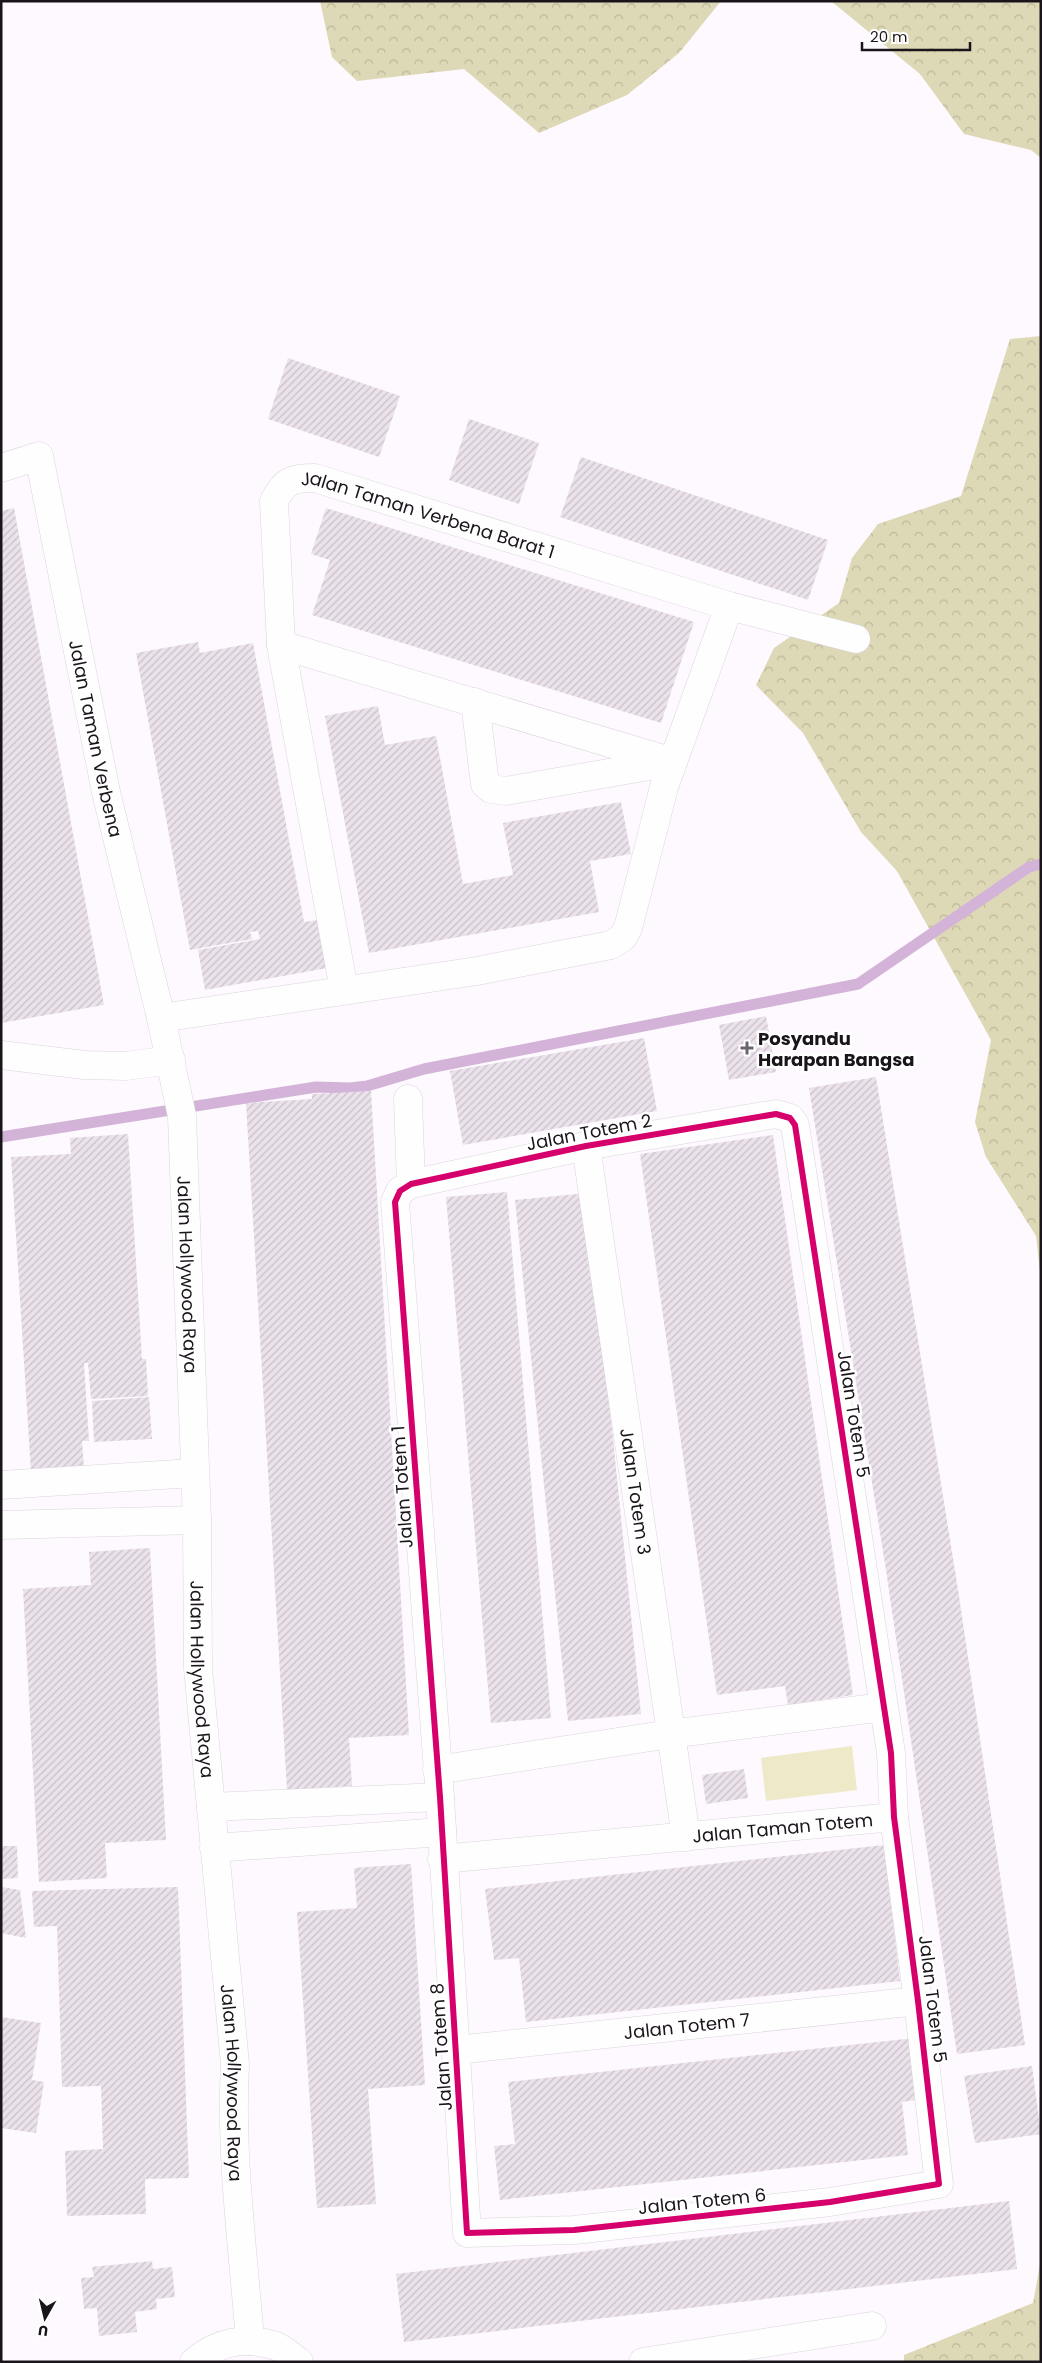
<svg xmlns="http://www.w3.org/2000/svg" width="1042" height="2363" font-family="Poppins,sans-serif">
<defs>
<pattern id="forest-crowns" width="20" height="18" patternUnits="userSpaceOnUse" patternTransform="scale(1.25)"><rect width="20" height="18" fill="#ddd8b5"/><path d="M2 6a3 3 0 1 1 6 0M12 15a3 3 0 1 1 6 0" fill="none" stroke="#bdb89b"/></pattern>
<pattern id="building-hatch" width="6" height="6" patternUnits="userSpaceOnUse" patternTransform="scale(1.25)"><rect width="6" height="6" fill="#ebe2ec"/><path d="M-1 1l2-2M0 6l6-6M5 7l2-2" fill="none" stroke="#c9c1ca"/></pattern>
</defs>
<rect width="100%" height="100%" fill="#fdf9fe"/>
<!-- green -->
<path fill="#eee9c8" d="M 852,1746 L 857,1790 L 766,1801 L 761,1758 Z"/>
<!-- forest -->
<g fill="url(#forest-crowns)">
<path d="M 320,1 L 721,1 L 679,53 L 627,95 L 539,133 L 464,69 L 357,81 L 332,57 Z"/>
<path d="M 831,1 L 1041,1 L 1041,158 L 1031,150 L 964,134 L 920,74 Z"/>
<path d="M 1041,336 L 1041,1279 L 1036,1236 L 986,1157 L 975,1122 L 991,1040 L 897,871 L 861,832 L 803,733 L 756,685 L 774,648 L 839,603 L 852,558 L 878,524 L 961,496 L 1010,339 Z"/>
<path d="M 1041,2259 L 1041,2362 L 904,2362 L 904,2355 L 1033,2303 Z"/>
</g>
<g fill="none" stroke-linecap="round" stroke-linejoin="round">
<!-- stream -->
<path stroke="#d4b3d8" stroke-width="11" d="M 1,1137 L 316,1087 L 350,1088 L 367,1086 L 424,1069 L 858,984 L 1029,867 L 1041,864"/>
</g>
<!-- building -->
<g fill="url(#building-hatch)">
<path d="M 288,358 L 400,396 L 379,457 L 268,419 Z"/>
<path d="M 469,419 L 539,443 L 519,504 L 449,480 Z"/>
<path d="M 581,457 L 828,540 L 808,600 L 560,517 Z"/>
<path d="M 14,508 L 104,1005 L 1,1023 L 1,511 Z"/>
<path d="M 326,508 L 694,622 L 661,723 L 312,615 L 330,560 L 311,554 Z"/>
<path d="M 198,642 L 200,653 L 253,643 L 304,922 L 318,920 L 327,968 L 205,990 L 198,950 L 260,939 L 258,931 L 250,932 L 252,939 L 190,950 L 136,653 Z"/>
<path d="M 378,706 L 385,745 L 436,736 L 463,884 L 513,875 L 503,823 L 621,802 L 631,854 L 590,861 L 599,912 L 369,953 L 325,716 Z"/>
<path d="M 766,1016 L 776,1072 L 729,1080 L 719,1025 Z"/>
<path d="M 644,1038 L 657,1111 L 463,1145 L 450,1071 Z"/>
<path d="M 876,1077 L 959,1596 L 1025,2045 L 957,2054 L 886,1570 L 809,1088 Z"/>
<path d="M 371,1091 L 409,1735 L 349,1738 L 352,1786 L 287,1790 L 246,1103 L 312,1099 L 312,1094 Z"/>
<path d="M 128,1134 L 142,1359 L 146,1359 L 148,1396 L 91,1399 L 88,1363 L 84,1363 L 89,1441 L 82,1441 L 84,1468 L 31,1472 L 11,1157 L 71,1154 L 70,1138 Z"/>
<path d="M 773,1135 L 853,1695 L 788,1705 L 785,1686 L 717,1695 L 640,1154 Z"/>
<path d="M 507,1192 L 551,1718 L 491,1723 L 446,1197 Z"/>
<path d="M 588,1193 L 641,1714 L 568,1721 L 515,1200 Z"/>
<path d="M 149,1397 L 152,1439 L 94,1442 L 92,1401 Z"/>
<path d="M 150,1548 L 166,1840 L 105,1843 L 107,1878 L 39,1882 L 23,1589 L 91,1585 L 89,1552 Z"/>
<path d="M 744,1769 L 748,1798 L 706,1804 L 702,1775 Z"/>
<path d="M 884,1845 L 900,1981 L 526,2022 L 519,1958 L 494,1960 L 485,1889 Z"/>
<path d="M 1,1846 L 17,1846 L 18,1878 L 1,1879 Z"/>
<path d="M 411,1864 L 425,2085 L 368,2089 L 376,2204 L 317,2208 L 297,1912 L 357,1908 L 354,1868 Z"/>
<path d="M 1,1887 L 20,1890 L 26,1938 L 1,1933 Z"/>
<path d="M 178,1887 L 189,2178 L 145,2179 L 146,2214 L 67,2216 L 65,2151 L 103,2149 L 101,2086 L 62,2087 L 57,1926 L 34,1927 L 32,1891 Z"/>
<path d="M 1,2017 L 41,2023 L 32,2080 L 44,2082 L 36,2133 L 1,2128 Z"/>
<path d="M 915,2038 L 922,2099 L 902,2102 L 908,2155 L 500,2200 L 494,2146 L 515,2144 L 508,2082 Z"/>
<path d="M 1032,2066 L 1041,2134 L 975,2143 L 964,2076 Z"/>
<path d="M 1009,2201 L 1017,2269 L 404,2342 L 396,2274 Z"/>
<path d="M 152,2261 L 153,2269 L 172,2267 L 175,2297 L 156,2299 L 157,2309 L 135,2312 L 137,2332 L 99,2336 L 97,2308 L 84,2309 L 81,2278 L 94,2277 L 92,2267 Z"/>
</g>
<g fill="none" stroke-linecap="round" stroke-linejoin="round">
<defs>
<g id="street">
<path id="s1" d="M 1,468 L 39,456 L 106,792 L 161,1018 L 182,1116 L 197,1520 L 198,1668 L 235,2064 C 230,2156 243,2249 250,2341"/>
<path d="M 281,645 L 673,762"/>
<path d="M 475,702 L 485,784 L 491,789 L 506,791 L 666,763"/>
<path id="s2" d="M 344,990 L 281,645 L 274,501 C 285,480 292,478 315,478 L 729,606 L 856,639"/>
<path d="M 161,1018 L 477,971 L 611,945 L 623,937 L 628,928 L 664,787 L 729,606"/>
<path d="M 1,1055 L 84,1065 L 126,1066 L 171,1060"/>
<path d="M 408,1099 L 411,1184"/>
<path d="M 776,1114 L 790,1118 L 795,1125 L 891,1753 L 894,1817 L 918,2001 L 939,2184 L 830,2202 L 574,2230 L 467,2233 L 440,1797 L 395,1202 L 400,1191 L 411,1184 L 586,1146 Z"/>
<path id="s3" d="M 586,1146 L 686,1837"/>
<path d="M 1,1485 L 194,1473"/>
<path d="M 1,1525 L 197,1520"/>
<path d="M 437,1770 L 670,1734 L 883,1707"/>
<path d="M 211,1807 L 440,1797"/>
<path d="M 214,1848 L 442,1832"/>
<path id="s4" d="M 442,1859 L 894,1817"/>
<path id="s5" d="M 456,2050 L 918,2001"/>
<path d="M 194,2362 C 217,2342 246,2336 276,2346 C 284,2349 292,2357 299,2362"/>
<path d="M 643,2362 L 872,2326"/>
</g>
</defs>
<!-- street casing -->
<use href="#street" stroke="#dad5db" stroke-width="29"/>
<!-- street -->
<use href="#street" stroke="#fffeff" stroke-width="28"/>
<defs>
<path id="cycleway" d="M 776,1114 L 790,1118 L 795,1125 L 891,1753 L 894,1817 L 918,2001 L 939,2184 L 830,2202 L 574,2230 L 467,2233 L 440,1797 L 395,1202 L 400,1191 L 411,1184 L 586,1146 Z"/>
</defs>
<!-- cycleway casing -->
<use href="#cycleway" stroke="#fff" stroke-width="9"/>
<!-- cycleway -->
<use href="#cycleway" stroke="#d6006c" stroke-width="6"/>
</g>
<!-- markers -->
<path fill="#69656a" stroke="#fff" stroke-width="2" d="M744.5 1040.5h5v5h5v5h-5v5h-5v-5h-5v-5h5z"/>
<g text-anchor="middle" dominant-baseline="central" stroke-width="5" stroke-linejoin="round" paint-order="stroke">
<!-- street labels -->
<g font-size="18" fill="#1a151b" stroke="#fff">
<text stroke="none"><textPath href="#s2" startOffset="664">Jalan Taman Verbena Barat 1</textPath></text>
<text stroke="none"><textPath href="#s1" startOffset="328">Jalan Taman Verbena</textPath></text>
<text transform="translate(589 1132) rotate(-11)">Jalan Totem 2</text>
<text stroke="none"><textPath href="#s1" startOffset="874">Jalan Hollywood Raya</textPath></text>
<text transform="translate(854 1414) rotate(81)">Jalan Totem 5</text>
<text transform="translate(402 1487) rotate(-94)">Jalan Totem 1</text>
<text stroke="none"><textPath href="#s3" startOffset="349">Jalan Totem 3</textPath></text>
<text stroke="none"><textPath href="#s1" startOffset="1279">Jalan Hollywood Raya</textPath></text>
<text stroke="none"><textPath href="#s4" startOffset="342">Jalan Taman Totem</textPath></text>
<text transform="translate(933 1999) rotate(83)">Jalan Totem 5</text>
<text stroke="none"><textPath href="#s5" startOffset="232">Jalan Totem 7</textPath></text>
<text transform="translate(441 2047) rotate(-94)">Jalan Totem 8</text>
<text stroke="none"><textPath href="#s1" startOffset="1684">Jalan Hollywood Raya</textPath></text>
<text transform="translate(702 2201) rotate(-6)">Jalan Totem 6</text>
</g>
<!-- poi labels -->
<g font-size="18" font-weight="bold" fill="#1a151b" stroke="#fff" text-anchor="start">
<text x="758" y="1038">Posyandu<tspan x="758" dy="21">Harapan Bangsa</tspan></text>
</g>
</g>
<!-- border -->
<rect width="1042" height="2363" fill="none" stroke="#1a151b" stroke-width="5"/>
<!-- north arrow -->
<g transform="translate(45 2318) rotate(188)" stroke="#ffffff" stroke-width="4" paint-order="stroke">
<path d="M0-4L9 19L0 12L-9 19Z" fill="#1a151b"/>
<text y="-8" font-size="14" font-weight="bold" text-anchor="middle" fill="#1a151b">U</text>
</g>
<!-- scale -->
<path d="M862 42v8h108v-8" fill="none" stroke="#1a151b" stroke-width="2.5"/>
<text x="870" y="42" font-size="15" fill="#1a151b" stroke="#ffffff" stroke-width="4" paint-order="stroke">20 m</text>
</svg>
